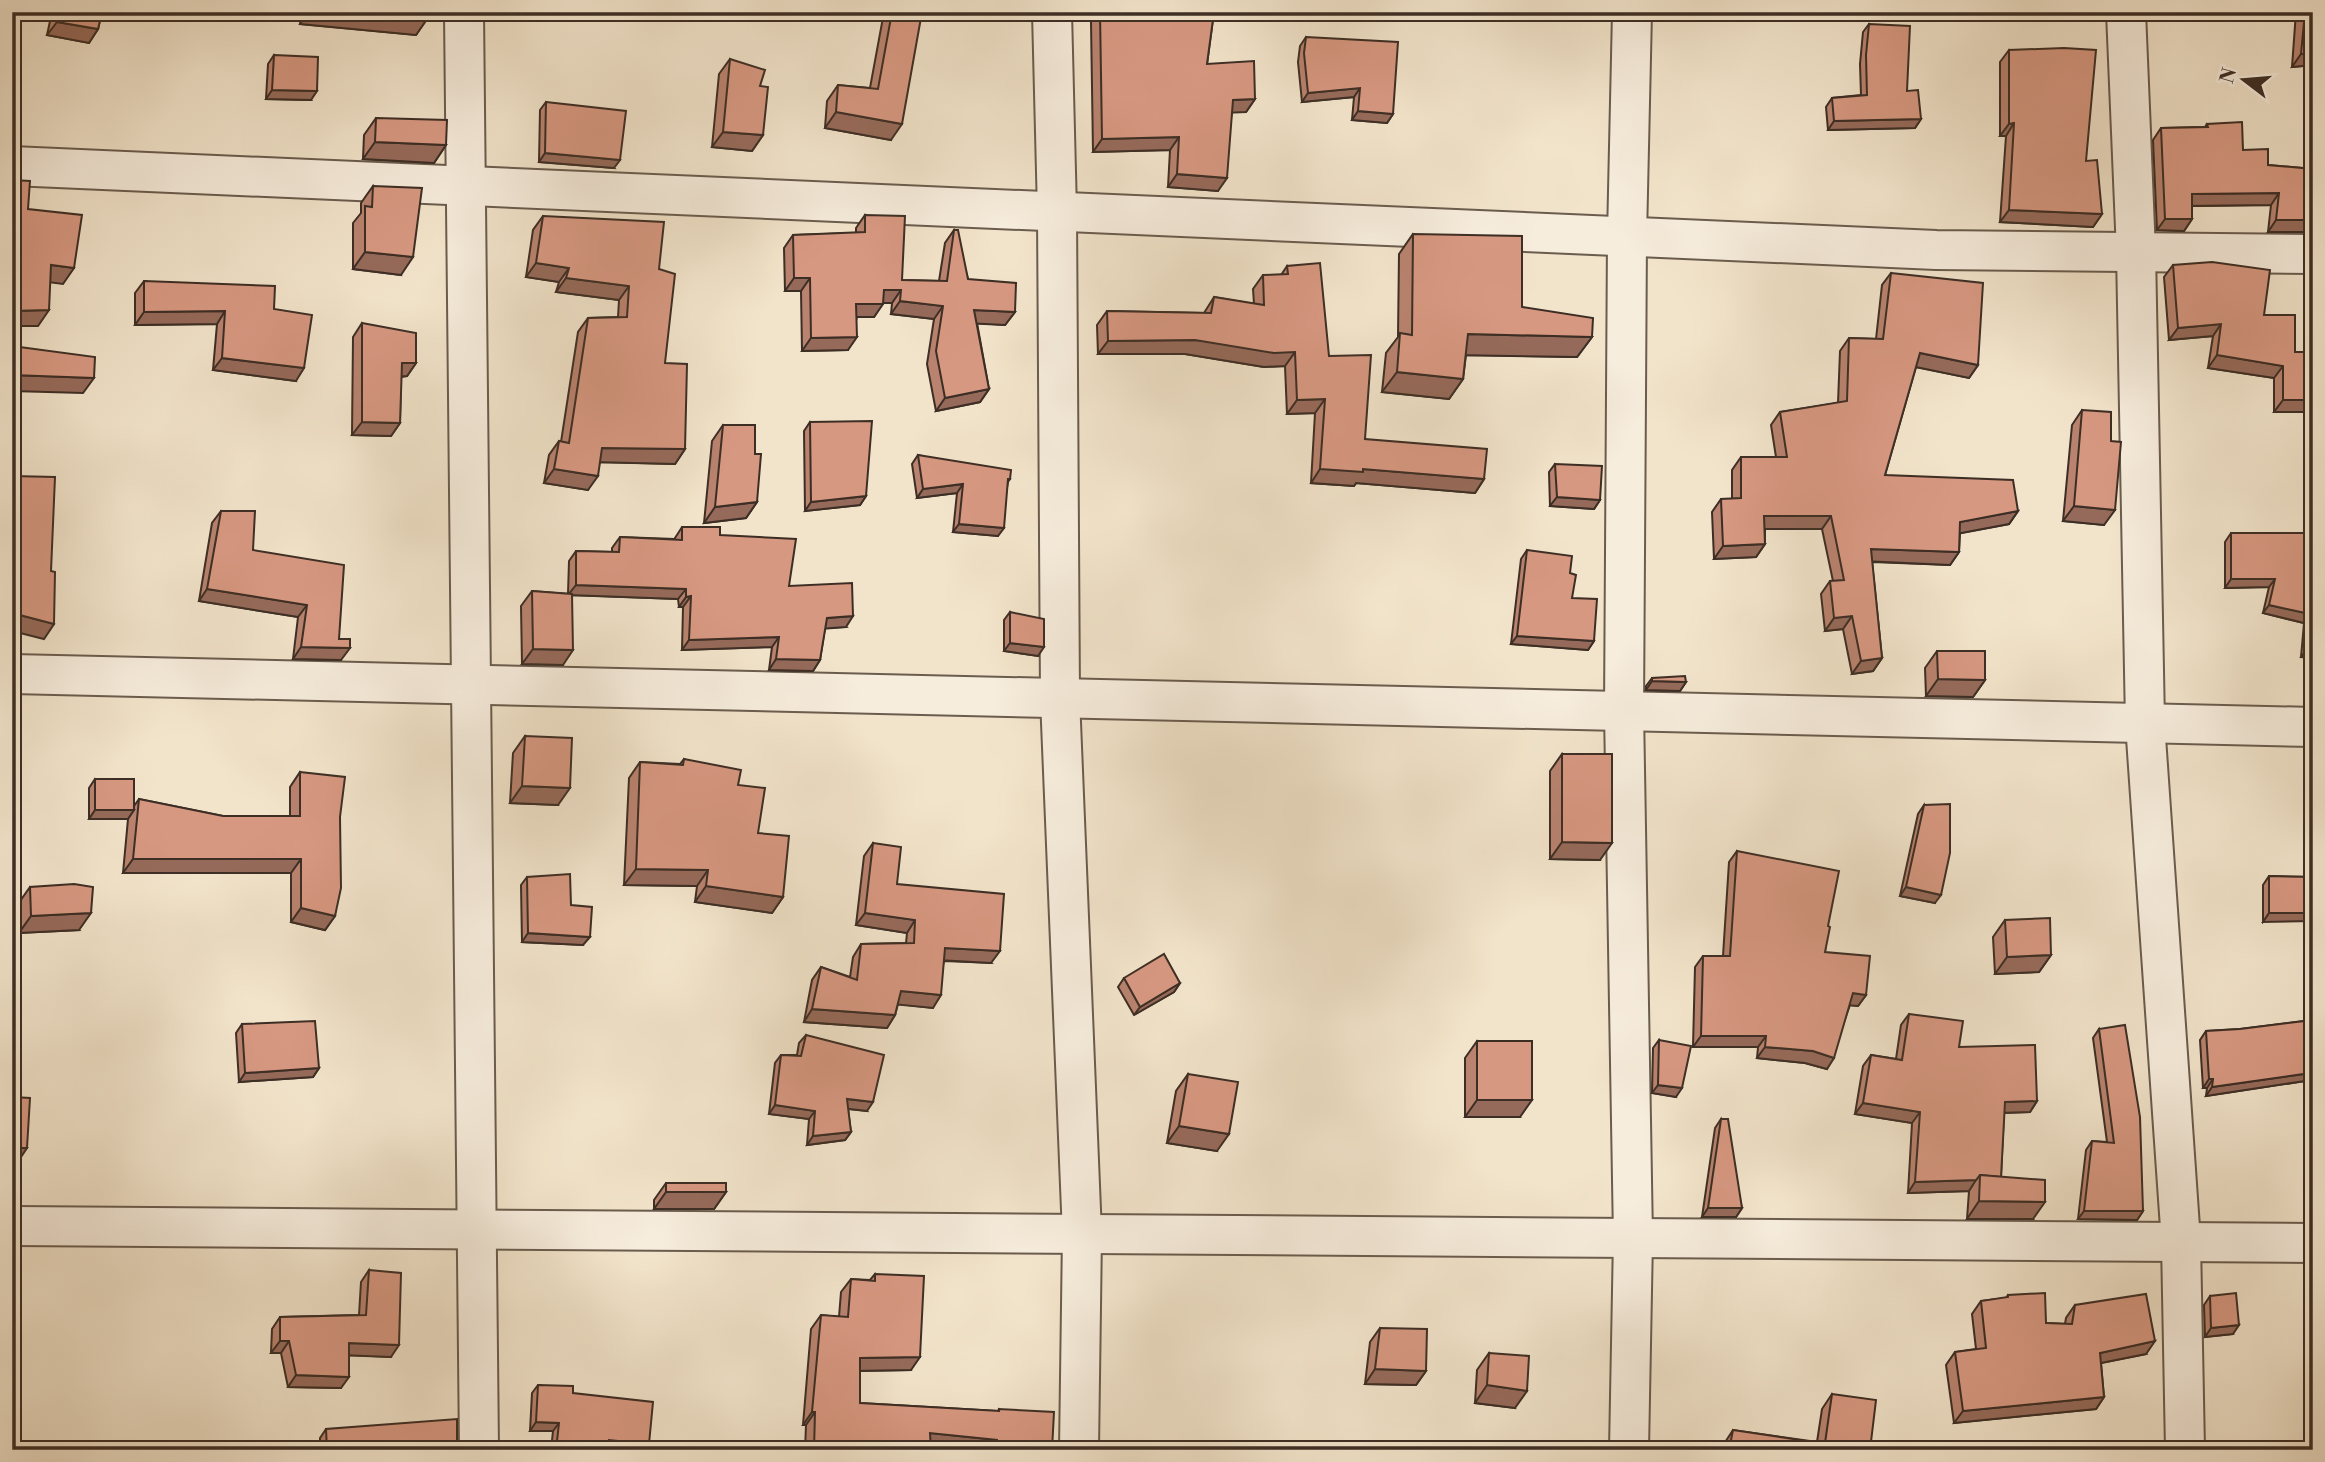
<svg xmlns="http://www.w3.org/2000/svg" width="2325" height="1462" font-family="'Libre Bodoni',serif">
<rect width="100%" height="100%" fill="#f2e4cb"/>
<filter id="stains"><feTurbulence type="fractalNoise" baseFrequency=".00286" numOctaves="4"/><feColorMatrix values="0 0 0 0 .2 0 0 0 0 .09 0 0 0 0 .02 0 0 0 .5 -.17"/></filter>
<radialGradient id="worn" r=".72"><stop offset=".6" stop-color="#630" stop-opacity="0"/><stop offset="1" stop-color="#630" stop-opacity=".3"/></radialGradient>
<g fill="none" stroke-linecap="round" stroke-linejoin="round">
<defs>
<g id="minor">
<path d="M 464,12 L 479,1450"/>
<path d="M 1052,12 L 1057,212 L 1060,698 L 1082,1234 L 1079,1450"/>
<path d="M 2126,12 L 2136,252 L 2145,723 L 2181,1242 L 2185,1450"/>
<path d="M 12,166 L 1936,250 L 2313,254"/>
<path d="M 12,674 L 2313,727"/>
<path d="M 12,1226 L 2313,1243"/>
<path d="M 1629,1450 L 1633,1238 L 1624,711 L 1627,237 L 1632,12"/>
</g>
</defs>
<!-- minor casing -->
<use href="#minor" stroke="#6a5c4e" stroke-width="42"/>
<!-- minor -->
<use href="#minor" stroke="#f7eddd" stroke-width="38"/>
</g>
<!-- wall -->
<g fill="#b9836f" stroke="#3d2e25" stroke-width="2">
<path d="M 52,12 L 102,12 L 98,29 L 89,43 L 47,35 Z"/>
<path d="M 302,12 L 428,12 L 427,19 L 416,35 L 300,24 Z"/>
<path d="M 884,12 L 922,12 L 891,140 L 825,128 L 827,101 L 838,85 L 870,88 Z"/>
<path d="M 1098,12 L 1214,12 L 1207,64 L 1255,99 L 1246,112 L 1232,112 L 1218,191 L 1168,187 L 1170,150 L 1093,152 L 1091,22 Z"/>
<path d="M 2296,12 L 2313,12 L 2313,65 L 2292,67 Z"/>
<path d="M 1869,24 L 1907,91 L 1921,119 L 1915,128 L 1828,130 L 1826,107 L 1832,98 L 1861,95 L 1860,64 L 1863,32 Z"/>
<path d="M 1306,37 L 1393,114 L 1387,123 L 1352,120 L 1354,97 L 1302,102 L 1298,62 L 1300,46 Z"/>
<path d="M 2009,50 L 2102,214 L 2093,227 L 2000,222 L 2006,136 L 2000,136 L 2000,62 Z"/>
<path d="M 274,55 L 311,100 L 266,99 L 268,64 Z"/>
<path d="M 730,59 L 760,86 L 763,135 L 752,151 L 712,147 L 719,74 Z"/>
<path d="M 546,102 L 614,168 L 539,162 L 540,110 Z"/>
<path d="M 376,118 L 446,145 L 434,163 L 363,159 L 364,135 Z"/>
<path d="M 2207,124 L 2243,150 L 2268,165 L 2313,169 L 2313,232 L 2268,232 L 2271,205 L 2192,206 L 2192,219 L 2184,231 L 2157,230 L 2153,140 L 2161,128 L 2205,127 Z"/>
<path d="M 373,186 L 401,275 L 353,269 L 353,223 L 361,213 L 361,203 Z"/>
<path d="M 865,215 L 902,280 L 939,281 L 945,243 L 954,230 L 968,279 L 1015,312 L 1005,325 L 977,323 L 989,389 L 980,402 L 936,411 L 927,364 L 934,319 L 891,314 L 892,303 L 883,303 L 874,317 L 857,317 L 848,350 L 802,351 L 801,291 L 785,291 L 784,248 L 793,235 L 856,233 L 856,228 Z"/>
<path d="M 543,216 L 659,269 L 665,363 L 685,449 L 675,464 L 600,462 L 588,490 L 544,483 L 549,455 L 559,441 L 561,442 L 578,332 L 588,318 L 618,317 L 619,300 L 556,292 L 559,282 L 526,277 L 533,230 Z"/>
<path d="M 1413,234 L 1522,307 L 1592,337 L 1577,357 L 1466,355 L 1463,379 L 1449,399 L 1382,392 L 1386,353 L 1398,337 L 1399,254 Z"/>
<path d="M 2173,265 L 2264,315 L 2295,352 L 2313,412 L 2274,412 L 2274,378 L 2208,368 L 2213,336 L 2169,340 L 2164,277 Z"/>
<path d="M 1287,266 L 1329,356 L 1365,439 L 1484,479 L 1475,493 L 1356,483 L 1354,486 L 1311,483 L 1315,413 L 1287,414 L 1285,366 L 1264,367 L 1185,354 L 1098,354 L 1097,325 L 1107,311 L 1204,313 L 1214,297 L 1254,304 L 1253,289 L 1263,275 L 1281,275 Z"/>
<path d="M 1891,273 L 1978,365 L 1969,378 L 1916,367 L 1885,475 L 2018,511 L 2009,524 L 1960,533 L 1959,552 L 1950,565 L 1872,562 L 1882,658 L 1873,671 L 1852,674 L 1843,629 L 1825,631 L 1821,594 L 1830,581 L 1833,581 L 1822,529 L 1765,529 L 1765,544 L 1756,557 L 1714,559 L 1712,512 L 1721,499 L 1732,499 L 1732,470 L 1741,457 L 1776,457 L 1771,425 L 1780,412 L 1838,403 L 1840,351 L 1849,338 L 1876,339 L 1882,285 Z"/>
<path d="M 144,281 L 274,309 L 296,381 L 213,370 L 217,324 L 135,325 L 135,293 Z"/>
<path d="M 362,323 L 416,363 L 407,376 L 401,377 L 400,423 L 391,436 L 352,435 L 353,337 Z"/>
<path d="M 2082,410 L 2111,441 L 2104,525 L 2063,521 L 2072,425 Z"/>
<path d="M 810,422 L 866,496 L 860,505 L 805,511 L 804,431 Z"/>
<path d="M 723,425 L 755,454 L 757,502 L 746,518 L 704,523 L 712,441 Z"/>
<path d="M 918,455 L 1010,479 L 1008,482 L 998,536 L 953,532 L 957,493 L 917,498 L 912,464 Z"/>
<path d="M 1555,464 L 1600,500 L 1594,509 L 1550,506 L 1549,472 Z"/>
<path d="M 221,511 L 253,550 L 339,639 L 341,660 L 293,659 L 298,617 L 199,601 L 212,523 Z"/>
<path d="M 682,527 L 720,535 L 789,586 L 846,627 L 825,628 L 820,660 L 813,671 L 769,670 L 772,647 L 682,650 L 683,607 L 679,607 L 678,599 L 572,595 L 563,665 L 522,664 L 521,606 L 532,591 L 568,594 L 569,561 L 576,551 L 612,552 L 612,548 L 620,537 L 675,539 L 675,538 Z"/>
<path d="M 2231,533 L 2310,582 L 2313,582 L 2313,658 L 2301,657 L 2304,623 L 2263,613 L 2269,587 L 2225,588 L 2225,542 Z"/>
<path d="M 1527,550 L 1570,573 L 1572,598 L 1594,641 L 1588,650 L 1511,644 L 1521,559 Z"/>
<path d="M 1010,612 L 1038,656 L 1004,651 L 1004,620 Z"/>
<path d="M 1937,651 L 1985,680 L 1973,697 L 1926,696 L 1925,668 Z"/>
<path d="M 1652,678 L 1686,682 L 1680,691 L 1646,690 L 1646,686 Z"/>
<path d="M 525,736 L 558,805 L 510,803 L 513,753 Z"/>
<path d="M 1562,754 L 1600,860 L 1550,859 L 1550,771 Z"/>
<path d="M 684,759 L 738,785 L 783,897 L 772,913 L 695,902 L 697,886 L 624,885 L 629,778 L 640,762 L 680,764 Z"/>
<path d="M 300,772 L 340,817 L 335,916 L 325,930 L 291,922 L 291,873 L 123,873 L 128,819 L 89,819 L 89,788 L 95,779 L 134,806 L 139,799 L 223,816 L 290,816 L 290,787 Z"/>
<path d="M 1924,805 L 1935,903 L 1900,896 L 1918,814 Z"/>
<path d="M 873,843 L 897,884 L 991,963 L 944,961 L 933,1008 L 898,1004 L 895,1015 L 887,1028 L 804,1022 L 812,980 L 821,967 L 850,977 L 853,957 L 861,944 L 906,943 L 907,933 L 856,925 L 864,856 Z"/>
<path d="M 1737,851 L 1828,926 L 1825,952 L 1866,995 L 1858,1006 L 1850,1005 L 1827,1069 L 1805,1063 L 1757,1058 L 1758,1047 L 1693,1047 L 1695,967 L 1703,956 L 1723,956 L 1729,862 Z"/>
<path d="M 2269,876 L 2313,877 L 2263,922 L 2263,885 Z"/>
<path d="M 527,877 L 571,905 L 583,945 L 522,942 L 521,885 Z"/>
<path d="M 30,887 L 79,930 L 19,933 L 18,904 Z"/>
<path d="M 2005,920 L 2051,955 L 2039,972 L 1995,974 L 1993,937 Z"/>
<path d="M 1124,978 L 1180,983 L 1174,992 L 1134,1015 L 1118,987 Z"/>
<path d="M 1909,1014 L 1959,1047 L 2037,1101 L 2030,1112 L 2004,1113 L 2001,1177 L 2033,1219 L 1967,1219 L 1969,1191 L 1908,1193 L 1912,1123 L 1855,1114 L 1863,1066 L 1871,1055 L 1896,1059 L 1901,1025 Z"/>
<path d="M 2313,1020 L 2313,1142 L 2310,1142 L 2305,1081 L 2206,1096 L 2207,1088 L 2203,1088 L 2200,1040 L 2206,1031 L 2240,1029 Z"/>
<path d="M 242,1024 L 319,1068 L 313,1077 L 239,1082 L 236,1033 Z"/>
<path d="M 2099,1029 L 2143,1211 L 2137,1220 L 2078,1219 L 2086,1150 L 2092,1141 L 2107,1142 L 2093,1038 Z"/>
<path d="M 806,1035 L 867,1111 L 848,1109 L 851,1132 L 845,1140 L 807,1145 L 809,1119 L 769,1114 L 775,1063 L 781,1055 L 797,1055 L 799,1043 Z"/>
<path d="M 1659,1040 L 1676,1097 L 1652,1093 L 1653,1048 Z"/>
<path d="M 1477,1041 L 1520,1117 L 1465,1117 L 1465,1058 Z"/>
<path d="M 1188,1074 L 1217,1151 L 1167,1143 L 1176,1091 Z"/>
<path d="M 1721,1119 L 1742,1208 L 1736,1217 L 1702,1217 L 1715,1128 Z"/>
<path d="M 666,1183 L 726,1192 L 714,1209 L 654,1209 L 654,1200 Z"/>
<path d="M 369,1270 L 391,1357 L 349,1355 L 341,1388 L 288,1387 L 281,1353 L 271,1353 L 272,1329 L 280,1317 L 359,1315 L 361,1282 Z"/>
<path d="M 875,1274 L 911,1370 L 860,1371 L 860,1403 L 998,1411 L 999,1409 L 1052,1450 L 951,1450 L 931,1448 L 931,1450 L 805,1450 L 806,1425 L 803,1425 L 811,1329 L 821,1315 L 839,1317 L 841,1292 L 851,1279 L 870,1280 Z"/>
<path d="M 2008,1295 L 2046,1323 L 2065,1324 L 2066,1318 L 2075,1305 L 2146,1354 L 2101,1363 L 2104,1397 L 2096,1409 L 1954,1423 L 1946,1365 L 1955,1352 L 1976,1349 L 1972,1314 L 1981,1301 L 2006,1298 Z"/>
<path d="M 2210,1296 L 2233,1334 L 2205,1337 L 2204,1305 Z"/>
<path d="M 1380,1328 L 1426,1371 L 1416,1385 L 1365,1384 L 1370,1342 Z"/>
<path d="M 1489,1353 L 1515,1408 L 1475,1403 L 1477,1370 Z"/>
<path d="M 538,1385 L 573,1393 L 645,1450 L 551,1450 L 553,1431 L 530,1431 L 532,1393 Z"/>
<path d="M 1832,1394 L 1870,1450 L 1720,1450 L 1733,1430 L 1817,1442 L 1822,1409 Z"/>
<path d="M 326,1429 L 457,1450 L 320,1450 L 320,1438 Z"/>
</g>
<!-- shaded-wall -->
<g fill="#966a5a" stroke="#3d2e25" stroke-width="2">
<path d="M 308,12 L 354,12 L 427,19 L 416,35 L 300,24 Z"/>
<path d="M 57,22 L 98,29 L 89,43 L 47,35 Z"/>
<path d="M 2313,53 L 2313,65 L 2292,67 L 2301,54 Z"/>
<path d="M 1360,88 L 1354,97 L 1302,102 L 1308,93 Z"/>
<path d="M 272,90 L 317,91 L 311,100 L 266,99 Z"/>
<path d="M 1255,99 L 1246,112 L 1224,113 L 1233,100 Z"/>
<path d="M 1358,111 L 1393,114 L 1387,123 L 1352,120 Z"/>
<path d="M 836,112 L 902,124 L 891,140 L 825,128 Z"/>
<path d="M 1921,119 L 1915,128 L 1828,130 L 1834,121 Z"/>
<path d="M 2014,123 L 2006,136 L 2000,136 L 2009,124 Z"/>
<path d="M 723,132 L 763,135 L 752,151 L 712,147 Z"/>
<path d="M 1179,137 L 1170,150 L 1093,152 L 1102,139 Z"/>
<path d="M 375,142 L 446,145 L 434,163 L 363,159 Z"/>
<path d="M 545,153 L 620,160 L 614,168 L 539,162 Z"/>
<path d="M 1177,174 L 1227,178 L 1218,191 L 1168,187 Z"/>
<path d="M 2279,193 L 2271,205 L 2184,206 L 2192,194 Z"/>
<path d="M 2009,210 L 2102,214 L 2093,227 L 2000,222 Z"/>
<path d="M 2165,219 L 2192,219 L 2184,231 L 2157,230 Z"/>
<path d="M 2276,220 L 2313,220 L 2313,232 L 2268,232 Z"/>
<path d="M 365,252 L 413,257 L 401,275 L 353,269 Z"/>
<path d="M 536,263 L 569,268 L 559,282 L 526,277 Z"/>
<path d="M 51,265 L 74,268 L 63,284 L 40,281 Z"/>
<path d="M 566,278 L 629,286 L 619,300 L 556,292 Z"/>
<path d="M 794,278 L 810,278 L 801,291 L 785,291 Z"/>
<path d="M 884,290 L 901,290 L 892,303 L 875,303 Z"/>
<path d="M 900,301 L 943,306 L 934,319 L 891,314 Z"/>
<path d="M 856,304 L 883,304 L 874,317 L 847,317 Z"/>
<path d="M 49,310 L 38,326 L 12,326 L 12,311 Z"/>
<path d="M 974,310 L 1015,312 L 1005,325 L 965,323 Z"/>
<path d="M 225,311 L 217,324 L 135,325 L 144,312 Z"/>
<path d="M 2221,324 L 2213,336 L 2169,340 L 2178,328 Z"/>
<path d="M 1468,334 L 1592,337 L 1577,357 L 1454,355 Z"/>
<path d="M 857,337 L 848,350 L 802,351 L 811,338 Z"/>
<path d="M 1195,340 L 1295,352 L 1285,366 L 1264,367 L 1185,354 L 1098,354 L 1108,341 Z"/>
<path d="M 1920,353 L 1978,365 L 1969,378 L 1911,366 Z"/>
<path d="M 2217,355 L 2283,366 L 2274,378 L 2208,368 Z"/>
<path d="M 222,358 L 304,368 L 296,381 L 213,370 Z"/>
<path d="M 402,363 L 416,363 L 407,376 L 392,377 Z"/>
<path d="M 1397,372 L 1463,379 L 1449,399 L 1382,392 Z"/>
<path d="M 12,375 L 94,378 L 83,393 L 12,391 Z"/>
<path d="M 989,389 L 980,402 L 936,411 L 945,398 Z"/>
<path d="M 1325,399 L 1315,413 L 1287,414 L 1297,400 Z"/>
<path d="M 2283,400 L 2313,400 L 2313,412 L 2274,412 Z"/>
<path d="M 362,422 L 400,423 L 391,436 L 352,435 Z"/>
<path d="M 602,448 L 685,449 L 675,464 L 592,462 Z"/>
<path d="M 554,469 L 598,476 L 588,490 L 544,483 Z"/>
<path d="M 1320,469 L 1363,469 L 1484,479 L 1475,493 L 1356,483 L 1354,486 L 1311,483 Z"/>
<path d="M 963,484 L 957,493 L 917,498 L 923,489 Z"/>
<path d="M 866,496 L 860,505 L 805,511 L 811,502 Z"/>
<path d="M 1557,497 L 1600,500 L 1594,509 L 1550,506 Z"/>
<path d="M 757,502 L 746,518 L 704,523 L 715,507 Z"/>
<path d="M 2074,506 L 2115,510 L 2104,525 L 2063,521 Z"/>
<path d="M 2018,511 L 2009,524 L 1951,535 L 1960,522 Z"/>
<path d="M 1764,516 L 1831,516 L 1822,529 L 1755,529 Z"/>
<path d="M 959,524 L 1004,528 L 998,536 L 953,532 Z"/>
<path d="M 1765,544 L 1756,557 L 1714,559 L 1723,546 Z"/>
<path d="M 1871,549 L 1959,552 L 1950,565 L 1862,561 Z"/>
<path d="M 2231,579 L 2275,579 L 2269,587 L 2225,588 Z"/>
<path d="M 576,585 L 686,589 L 678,599 L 568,595 Z"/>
<path d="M 207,589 L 307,605 L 298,617 L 199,601 Z"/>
<path d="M 691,596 L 683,607 L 679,607 L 686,597 Z"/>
<path d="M 2269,605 L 2310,614 L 2304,623 L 2263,613 Z"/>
<path d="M 12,613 L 54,624 L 44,639 L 12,631 Z"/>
<path d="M 853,616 L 846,627 L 819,629 L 827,618 Z"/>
<path d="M 1852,616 L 1843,629 L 1825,631 L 1834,618 Z"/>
<path d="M 1517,636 L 1594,641 L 1588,650 L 1511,644 Z"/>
<path d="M 779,637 L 772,647 L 682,650 L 689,640 Z"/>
<path d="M 1010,643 L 1044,647 L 1038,656 L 1004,651 Z"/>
<path d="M 301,647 L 350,648 L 341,660 L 293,659 Z"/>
<path d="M 533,649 L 573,650 L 563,665 L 522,664 Z"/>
<path d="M 2307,649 L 2313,649 L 2313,658 L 2301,657 Z"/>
<path d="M 1882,658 L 1873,671 L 1852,674 L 1861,661 Z"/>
<path d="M 776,659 L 820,660 L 813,671 L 769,670 Z"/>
<path d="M 1938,679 L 1985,680 L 1973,697 L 1926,696 Z"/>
<path d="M 1652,681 L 1686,682 L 1680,691 L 1646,690 Z"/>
<path d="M 522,786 L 570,788 L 558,805 L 510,803 Z"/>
<path d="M 95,810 L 134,810 L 128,819 L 89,819 Z"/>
<path d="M 1562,842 L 1612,843 L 1600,860 L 1550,859 Z"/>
<path d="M 133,859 L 301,859 L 291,873 L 123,873 Z"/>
<path d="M 636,869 L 708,870 L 697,886 L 624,885 Z"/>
<path d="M 706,886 L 783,897 L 772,913 L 695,902 Z"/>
<path d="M 1906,887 L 1941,895 L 1935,903 L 1900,896 Z"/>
<path d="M 301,908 L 335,916 L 325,930 L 291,922 Z"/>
<path d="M 91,913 L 79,930 L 19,933 L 31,916 Z"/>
<path d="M 865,913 L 915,920 L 907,933 L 856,925 Z"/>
<path d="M 2269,913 L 2313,913 L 2313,921 L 2263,922 Z"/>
<path d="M 528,933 L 590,937 L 583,945 L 522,942 Z"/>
<path d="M 945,948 L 1000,951 L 991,963 L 937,960 Z"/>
<path d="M 2051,955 L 2039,972 L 1995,974 L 2007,957 Z"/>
<path d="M 1180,983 L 1174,992 L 1134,1015 L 1140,1007 Z"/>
<path d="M 901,991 L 941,995 L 933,1008 L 892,1004 Z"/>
<path d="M 1853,993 L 1866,995 L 1858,1006 L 1845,1005 Z"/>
<path d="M 812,1009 L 895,1015 L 887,1028 L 804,1022 Z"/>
<path d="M 1701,1036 L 1766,1036 L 1758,1047 L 1693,1047 Z"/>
<path d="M 1765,1047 L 1813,1051 L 1834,1058 L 1827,1069 L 1805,1063 L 1757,1058 Z"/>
<path d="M 319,1068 L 313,1077 L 239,1082 L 245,1073 Z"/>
<path d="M 2311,1073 L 2305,1081 L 2206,1096 L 2212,1087 Z"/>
<path d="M 2209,1079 L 2213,1079 L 2207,1088 L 2203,1088 Z"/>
<path d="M 1658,1085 L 1682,1088 L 1676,1097 L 1652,1093 Z"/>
<path d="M 847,1099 L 873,1102 L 867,1111 L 841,1108 Z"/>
<path d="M 1477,1100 L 1532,1100 L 1520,1117 L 1465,1117 Z"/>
<path d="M 2037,1101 L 2030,1112 L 1997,1113 L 2005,1102 Z"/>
<path d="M 1863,1103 L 1920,1112 L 1912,1123 L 1855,1114 Z"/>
<path d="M 775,1105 L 815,1111 L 809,1119 L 769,1114 Z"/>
<path d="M 1179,1126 L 1229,1134 L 1217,1151 L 1167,1143 Z"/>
<path d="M 851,1132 L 845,1140 L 807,1145 L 813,1136 Z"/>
<path d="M 12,1148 L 27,1148 L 15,1166 L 12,1165 Z"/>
<path d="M 1976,1180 L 1969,1191 L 1908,1193 L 1915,1182 Z"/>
<path d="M 666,1192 L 726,1192 L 714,1209 L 654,1209 Z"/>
<path d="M 1979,1201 L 2045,1202 L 2033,1219 L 1967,1219 Z"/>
<path d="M 1708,1208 L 1742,1208 L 1736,1217 L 1702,1217 Z"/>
<path d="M 2084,1211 L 2143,1211 L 2137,1220 L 2078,1219 Z"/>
<path d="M 2239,1325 L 2233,1334 L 2205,1337 L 2211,1328 Z"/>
<path d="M 280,1341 L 289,1341 L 281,1353 L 271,1353 Z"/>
<path d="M 2155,1341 L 2146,1354 L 2091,1365 L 2100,1353 Z"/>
<path d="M 349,1343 L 399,1345 L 391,1357 L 340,1355 Z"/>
<path d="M 920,1357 L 911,1370 L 851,1371 L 860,1358 Z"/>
<path d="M 1375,1369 L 1426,1371 L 1416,1385 L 1365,1384 Z"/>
<path d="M 296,1375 L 349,1377 L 341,1388 L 288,1387 Z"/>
<path d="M 1487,1385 L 1527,1391 L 1515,1408 L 1475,1403 Z"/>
<path d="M 2104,1397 L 2096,1409 L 1954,1423 L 1963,1411 Z"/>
<path d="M 812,1412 L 815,1412 L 806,1425 L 803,1425 Z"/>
<path d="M 536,1422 L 559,1423 L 553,1431 L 530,1431 Z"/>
<path d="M 930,1433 L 997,1440 L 990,1450 L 951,1450 L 921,1447 Z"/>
<path d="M 609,1440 L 649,1444 L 645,1450 L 603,1449 Z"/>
</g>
<!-- building -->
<g fill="#d79881" stroke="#3d2e25" stroke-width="2">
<path d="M 59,12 L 102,12 L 98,29 L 57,22 Z"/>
<path d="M 354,12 L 428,12 L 427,19 Z"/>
<path d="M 892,12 L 922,12 L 902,124 L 836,112 L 838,85 L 878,89 Z"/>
<path d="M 1100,12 L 1214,12 L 1207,64 L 1254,61 L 1255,99 L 1233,100 L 1227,178 L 1177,174 L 1179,137 L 1102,139 Z"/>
<path d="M 2305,12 L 2313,12 L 2313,53 L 2301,54 Z"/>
<path d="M 1869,24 L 1910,26 L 1907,91 L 1918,90 L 1921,119 L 1834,121 L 1832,98 L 1867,95 L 1866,55 Z"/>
<path d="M 1306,37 L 1398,42 L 1393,114 L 1358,111 L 1360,88 L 1308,93 L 1304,53 Z"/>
<path d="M 2064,48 L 2096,50 L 2086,161 L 2097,160 L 2102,214 L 2009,210 L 2014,123 L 2009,124 L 2009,50 Z"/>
<path d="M 274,55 L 318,57 L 317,91 L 272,90 Z"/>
<path d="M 730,59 L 765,70 L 760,86 L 768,87 L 763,135 L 723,132 Z"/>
<path d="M 546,102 L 626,111 L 620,160 L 545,153 Z"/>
<path d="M 376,118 L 447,120 L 446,145 L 375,142 Z"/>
<path d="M 2242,122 L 2243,150 L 2268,149 L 2268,165 L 2313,169 L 2313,220 L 2276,220 L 2279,193 L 2192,194 L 2192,219 L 2165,219 L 2161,128 L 2208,127 L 2207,124 Z"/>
<path d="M 12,180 L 30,181 L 28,209 L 82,215 L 74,268 L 51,265 L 49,310 L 12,311 Z"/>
<path d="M 373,186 L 422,188 L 413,257 L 365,252 L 365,206 L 372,207 Z"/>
<path d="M 865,215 L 905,216 L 902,280 L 947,281 L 954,230 L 958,230 L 968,279 L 1016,283 L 1015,312 L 974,310 L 989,389 L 945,398 L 936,351 L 943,306 L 900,301 L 901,290 L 884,290 L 883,304 L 856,304 L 857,337 L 811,338 L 810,278 L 794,278 L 793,235 L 865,232 Z"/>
<path d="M 543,216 L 664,222 L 659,269 L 675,274 L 665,363 L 687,364 L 685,449 L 602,448 L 598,476 L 554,469 L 559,441 L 569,443 L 588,318 L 627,317 L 629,286 L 566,278 L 569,268 L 536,263 Z"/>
<path d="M 1413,234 L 1522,236 L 1522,307 L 1593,318 L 1592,337 L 1468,334 L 1463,379 L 1397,372 L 1400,333 L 1412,335 Z"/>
<path d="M 2212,262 L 2270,270 L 2264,315 L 2295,315 L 2295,352 L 2313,352 L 2313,400 L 2283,400 L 2283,366 L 2217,355 L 2221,324 L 2178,328 L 2173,265 Z"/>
<path d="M 1320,263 L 1329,356 L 1371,355 L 1365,439 L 1487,449 L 1484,479 L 1363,469 L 1363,472 L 1320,469 L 1325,399 L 1297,400 L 1295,352 L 1274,353 L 1195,340 L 1108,341 L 1107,311 L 1211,313 L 1214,297 L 1264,305 L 1263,275 L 1288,274 L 1287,266 Z"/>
<path d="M 1891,273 L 1983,283 L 1978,365 L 1920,353 L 1885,475 L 2013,480 L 2018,511 L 1960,522 L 1959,552 L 1871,549 L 1882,658 L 1861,661 L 1852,616 L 1834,618 L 1830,581 L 1844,580 L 1831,516 L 1764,516 L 1765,544 L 1723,546 L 1721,499 L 1741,498 L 1741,457 L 1787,457 L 1780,412 L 1847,401 L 1849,338 L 1883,339 Z"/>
<path d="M 144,281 L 275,286 L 274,309 L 312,315 L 304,368 L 222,358 L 225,311 L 144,312 Z"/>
<path d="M 362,323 L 416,333 L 416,363 L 402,363 L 400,423 L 362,422 Z"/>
<path d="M 12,346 L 95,357 L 94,378 L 12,375 Z"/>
<path d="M 2082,410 L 2111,412 L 2111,441 L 2121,442 L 2115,510 L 2074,506 Z"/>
<path d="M 872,421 L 866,496 L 811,502 L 810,422 Z"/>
<path d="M 723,425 L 755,425 L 755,454 L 761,454 L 757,502 L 715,507 Z"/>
<path d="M 918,455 L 1011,470 L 1010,479 L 1008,479 L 1004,528 L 959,524 L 963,484 L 923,489 Z"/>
<path d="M 1555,464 L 1602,466 L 1600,500 L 1557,497 Z"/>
<path d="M 12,476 L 55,477 L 51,571 L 55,572 L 54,624 L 12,613 Z"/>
<path d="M 221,511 L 255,511 L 253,550 L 344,565 L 339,639 L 350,639 L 350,648 L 301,647 L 307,605 L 207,589 Z"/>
<path d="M 682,527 L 720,527 L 720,535 L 796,539 L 789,586 L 852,583 L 853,616 L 827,618 L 820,660 L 776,659 L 779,637 L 689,640 L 691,596 L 686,597 L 686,589 L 576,585 L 576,551 L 619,552 L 620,537 L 682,540 Z"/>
<path d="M 2231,533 L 2310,533 L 2310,582 L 2313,582 L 2313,649 L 2307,649 L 2310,614 L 2269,605 L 2275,579 L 2231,579 Z"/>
<path d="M 1527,550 L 1572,556 L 1570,573 L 1576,575 L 1572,598 L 1597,599 L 1594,641 L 1517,636 Z"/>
<path d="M 532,591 L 572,594 L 573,650 L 533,649 Z"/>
<path d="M 1010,612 L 1044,619 L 1044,647 L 1010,643 Z"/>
<path d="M 1937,651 L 1985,651 L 1985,680 L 1938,679 Z"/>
<path d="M 1685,676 L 1686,682 L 1652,681 L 1652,678 Z"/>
<path d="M 525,736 L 572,738 L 570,788 L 522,786 Z"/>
<path d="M 1562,754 L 1612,754 L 1612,843 L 1562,842 Z"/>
<path d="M 684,759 L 741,770 L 738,785 L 765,788 L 758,833 L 789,836 L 783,897 L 706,886 L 708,870 L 636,869 L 640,762 L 683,765 Z"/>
<path d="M 300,772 L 345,777 L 340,817 L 341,888 L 335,916 L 301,908 L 301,859 L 133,859 L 139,799 L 223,816 L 300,816 Z"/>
<rect x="95" y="779" width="39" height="31"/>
<path d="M 1950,804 L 1950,853 L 1941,895 L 1906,887 L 1924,805 Z"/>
<path d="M 873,843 L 901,847 L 897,884 L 1004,894 L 1000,951 L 945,948 L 941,995 L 901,991 L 895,1015 L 812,1009 L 821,967 L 857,980 L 861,944 L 914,943 L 915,920 L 865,913 Z"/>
<path d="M 1737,851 L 1839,871 L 1828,926 L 1830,927 L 1825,952 L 1870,956 L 1866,995 L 1853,993 L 1834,1058 L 1813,1051 L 1765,1047 L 1766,1036 L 1701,1036 L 1703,956 L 1730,956 Z"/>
<path d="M 570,874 L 571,905 L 592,907 L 590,937 L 528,933 L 527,877 Z"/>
<path d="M 2269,876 L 2313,877 L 2313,913 L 2269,913 Z"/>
<path d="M 74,884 L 93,887 L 91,913 L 31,916 L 30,887 Z"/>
<path d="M 2050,918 L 2051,955 L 2007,957 L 2005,920 Z"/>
<path d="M 1164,954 L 1180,983 L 1140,1007 L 1124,978 Z"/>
<path d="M 1909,1014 L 1963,1021 L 1959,1047 L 2035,1045 L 2037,1101 L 2005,1102 L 2001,1177 L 1980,1175 L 1976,1180 L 1915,1182 L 1920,1112 L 1863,1103 L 1871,1055 L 1902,1060 Z"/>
<path d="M 2313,1020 L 2313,1094 L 2311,1073 L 2212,1087 L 2213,1079 L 2209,1079 L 2206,1031 L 2240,1029 Z"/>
<path d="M 315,1021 L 319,1068 L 245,1073 L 242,1024 Z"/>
<path d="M 2125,1025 L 2140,1117 L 2143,1211 L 2084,1211 L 2092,1141 L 2114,1143 L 2099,1029 Z"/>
<path d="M 806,1035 L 884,1055 L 873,1102 L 847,1099 L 851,1132 L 813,1136 L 815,1111 L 775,1105 L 781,1055 L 801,1056 Z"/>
<path d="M 1659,1040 L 1691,1046 L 1682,1088 L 1658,1085 Z"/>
<rect x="1477" y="1041" width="55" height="59"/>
<path d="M 1188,1074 L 1238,1082 L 1229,1134 L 1179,1126 Z"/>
<path d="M 12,1097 L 30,1098 L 27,1148 L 12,1148 Z"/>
<path d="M 1721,1119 L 1728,1119 L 1742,1208 L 1708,1208 Z"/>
<path d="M 1980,1175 L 2045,1180 L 2045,1202 L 1979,1201 Z"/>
<rect x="666" y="1183" width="60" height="9"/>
<path d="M 369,1270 L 401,1273 L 399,1345 L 349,1343 L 349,1377 L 296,1375 L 289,1341 L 280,1341 L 280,1317 L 366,1315 Z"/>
<path d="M 875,1274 L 924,1276 L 920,1357 L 860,1358 L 860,1403 L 999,1411 L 999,1409 L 1054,1412 L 1052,1450 L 997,1450 L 997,1440 L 930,1433 L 931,1450 L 814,1450 L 815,1412 L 812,1412 L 821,1315 L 848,1317 L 851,1279 L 875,1281 Z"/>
<path d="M 2045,1293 L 2046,1323 L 2072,1324 L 2075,1305 L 2146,1294 L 2155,1341 L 2100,1353 L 2104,1397 L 1963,1411 L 1955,1352 L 1986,1348 L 1981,1301 L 2008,1297 L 2008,1295 Z"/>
<path d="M 2236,1293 L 2239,1325 L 2211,1328 L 2210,1296 Z"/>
<path d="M 1380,1328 L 1427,1329 L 1426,1371 L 1375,1369 Z"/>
<path d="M 1489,1353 L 1529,1356 L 1527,1391 L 1487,1385 Z"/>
<path d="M 538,1385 L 573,1386 L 573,1393 L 653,1402 L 649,1444 L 609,1440 L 609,1450 L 556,1450 L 559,1423 L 536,1422 Z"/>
<path d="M 1832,1394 L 1876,1400 L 1870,1450 L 1824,1450 Z"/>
<path d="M 457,1419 L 457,1450 L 327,1450 L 326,1429 Z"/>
<path d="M 1733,1430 L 1820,1443 L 1819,1450 L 1729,1450 Z"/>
</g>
<!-- margin -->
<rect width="2325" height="1462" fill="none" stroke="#f2e4cb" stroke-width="42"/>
<rect x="14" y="14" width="2297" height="1434" fill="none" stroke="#3d2e25" stroke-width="3.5"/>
<rect x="21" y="21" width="2283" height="1420" fill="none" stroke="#3d2e25" stroke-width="2"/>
<!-- north arrow -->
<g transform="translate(2244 80) rotate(286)" stroke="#f7eddd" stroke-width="5" paint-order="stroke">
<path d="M0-5L12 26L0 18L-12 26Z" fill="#3d2e25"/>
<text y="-10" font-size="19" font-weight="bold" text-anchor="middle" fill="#3d2e25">N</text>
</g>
<rect width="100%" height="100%" filter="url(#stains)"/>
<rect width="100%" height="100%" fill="url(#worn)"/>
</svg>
